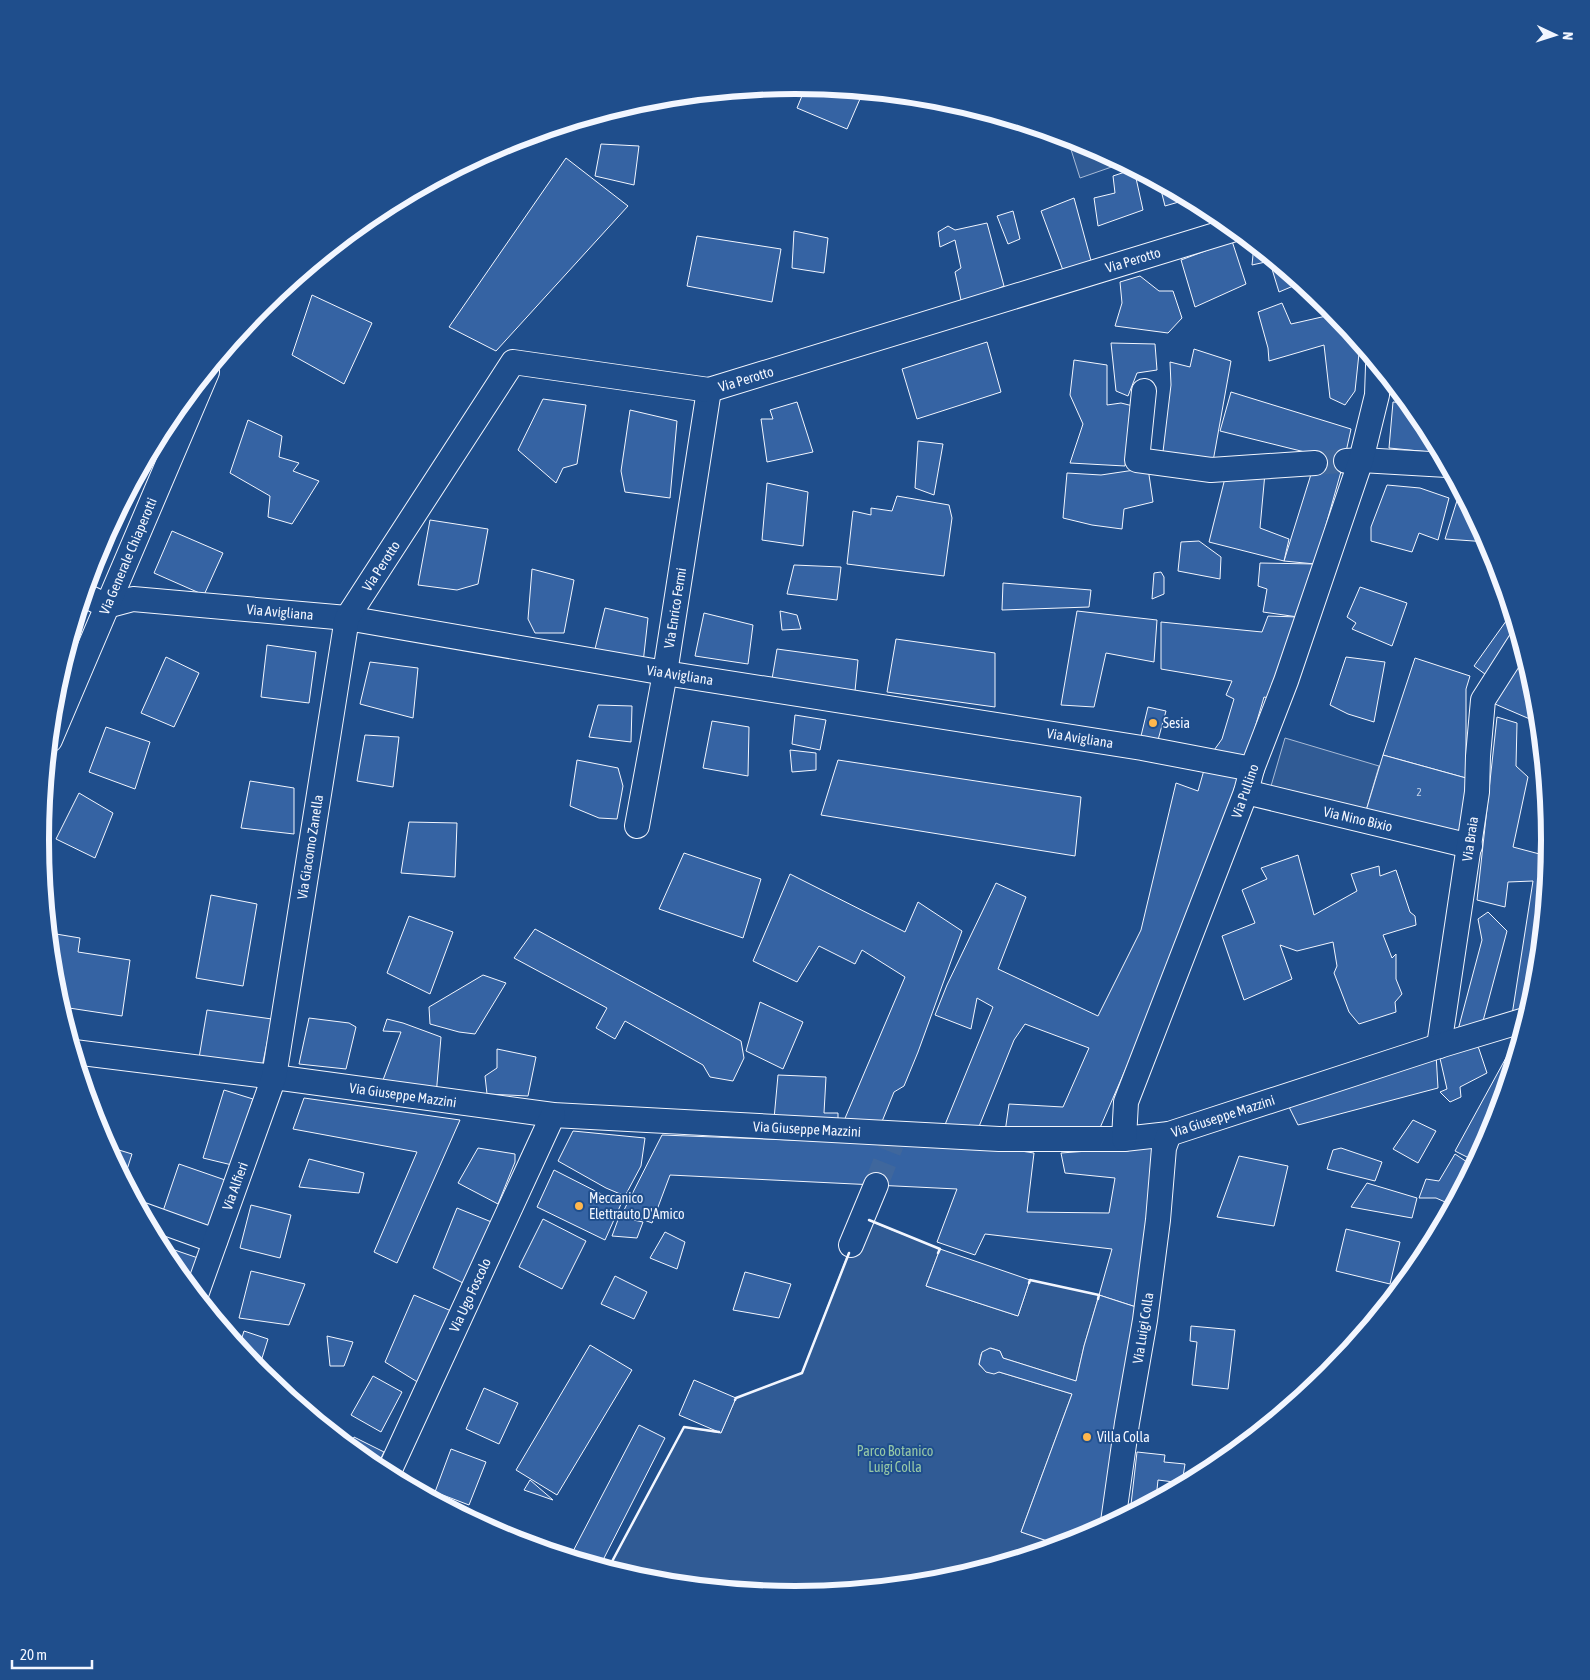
<svg xmlns="http://www.w3.org/2000/svg" width="1590" height="1680" font-family="'Asap Condensed',sans-serif">
<rect width="100%" height="100%" fill="#1f4e8c"/>
<!-- built -->
<g fill="#305b95" stroke="#a8bbd7">
<path d="M 1067,137 L 1084,143 L 1123,163 L 1080,178 Z"/>
<path d="M 1285,738 L 1379,766 L 1365,814 L 1271,786 Z"/>
<path d="M 862,1218 L 940,1249 L 926,1286 L 1018,1316 L 1030,1280 L 1099,1295 L 1084,1346 L 1076,1381 L 1003,1358 L 1000,1351 L 991,1348 L 981,1354 L 980,1359 L 979,1365 L 988,1372 L 999,1372 L 1072,1394 L 1021,1532 L 1059,1545 L 942,1581 L 795,1595 L 647,1580 L 608,1569 L 684,1427 L 721,1433 L 736,1398 L 802,1373 Z"/>
</g>
<!-- building -->
<g fill="#3563a3" stroke="#f2f6ff">
<path d="M 806,86 L 863,92 L 847,129 L 797,108 Z"/>
<path d="M 969,108 L 1003,118 L 1002,121 Z"/>
<path d="M 601,144 L 639,146 L 634,185 L 595,176 Z"/>
<path d="M 566,158 L 628,206 L 496,351 L 449,327 Z"/>
<path d="M 1134,169 L 1143,210 L 1098,226 L 1094,198 L 1115,193 L 1113,176 Z"/>
<path d="M 1159,182 L 1189,199 L 1165,206 Z"/>
<path d="M 1074,198 L 1093,268 L 1064,273 L 1041,211 Z"/>
<path d="M 1013,211 L 1020,239 L 1008,244 L 997,216 Z"/>
<path d="M 987,223 L 1004,286 L 962,305 L 955,272 L 961,268 L 955,240 L 940,247 L 938,232 L 948,226 L 955,230 Z"/>
<path d="M 794,231 L 828,238 L 824,273 L 792,268 Z"/>
<path d="M 697,236 L 781,249 L 772,302 L 687,286 Z"/>
<path d="M 1232,241 L 1246,284 L 1195,307 L 1181,260 Z"/>
<path d="M 1254,245 L 1270,258 L 1270,261 L 1252,265 Z"/>
<path d="M 1279,265 L 1295,279 L 1298,284 L 1279,292 L 1272,269 Z"/>
<path d="M 1140,276 L 1159,291 L 1173,291 L 1182,318 L 1168,333 L 1115,326 L 1122,303 L 1120,282 Z"/>
<path d="M 312,295 L 372,323 L 344,384 L 292,355 Z"/>
<path d="M 1321,300 L 1329,306 L 1335,314 L 1325,317 Z"/>
<path d="M 1282,303 L 1291,324 L 1335,314 L 1360,344 L 1355,391 L 1345,405 L 1330,398 L 1324,345 L 1269,361 L 1268,348 L 1258,312 Z"/>
<path d="M 987,342 L 1001,392 L 917,419 L 902,369 Z"/>
<path d="M 1111,343 L 1155,344 L 1157,370 L 1137,373 L 1128,396 L 1116,391 Z"/>
<path d="M 1194,349 L 1231,361 L 1212,467 L 1162,460 L 1171,385 L 1170,362 L 1190,367 Z"/>
<path d="M 1074,360 L 1107,365 L 1107,405 L 1121,403 L 1133,406 L 1125,466 L 1070,463 L 1083,424 L 1070,395 Z"/>
<path d="M 1231,392 L 1351,429 L 1344,461 L 1315,564 L 1284,561 L 1317,455 L 1220,431 Z"/>
<path d="M 543,399 L 586,405 L 577,464 L 563,468 L 556,483 L 518,450 Z"/>
<path d="M 797,402 L 813,452 L 767,462 L 761,419 L 773,419 L 770,410 Z"/>
<path d="M 1393,402 L 1408,403 L 1423,421 L 1440,453 L 1389,448 Z"/>
<path d="M 630,410 L 677,421 L 670,498 L 625,492 L 621,471 Z"/>
<path d="M 248,420 L 282,436 L 279,457 L 299,463 L 293,471 L 319,481 L 292,524 L 268,517 L 270,496 L 230,473 Z"/>
<path d="M 918,441 L 943,444 L 934,495 L 915,488 Z"/>
<path d="M 1148,468 L 1153,502 L 1124,509 L 1122,529 L 1092,525 L 1063,518 L 1067,473 L 1101,475 Z"/>
<path d="M 1227,470 L 1265,473 L 1260,528 L 1289,539 L 1284,561 L 1209,542 Z"/>
<path d="M 767,483 L 808,492 L 803,546 L 762,540 Z"/>
<path d="M 1387,485 L 1420,488 L 1449,498 L 1438,540 L 1419,533 L 1412,552 L 1371,541 L 1371,527 Z"/>
<path d="M 1460,491 L 1488,542 L 1445,539 Z"/>
<path d="M 897,496 L 949,505 L 952,518 L 944,576 L 847,564 L 853,511 L 871,515 L 871,508 L 892,511 Z"/>
<path d="M 430,520 L 488,529 L 478,584 L 457,590 L 418,585 Z"/>
<path d="M 109,530 L 116,533 L 99,574 L 91,571 L 98,551 Z"/>
<path d="M 172,531 L 223,553 L 204,595 L 154,573 Z"/>
<path d="M 1199,541 L 1221,557 L 1220,579 L 1178,571 L 1181,542 Z"/>
<path d="M 1260,563 L 1315,564 L 1310,572 L 1298,617 L 1263,612 L 1267,589 L 1258,586 Z"/>
<path d="M 794,565 L 841,567 L 837,600 L 787,594 Z"/>
<path d="M 532,569 L 574,580 L 564,633 L 535,633 L 528,619 Z"/>
<path d="M 1161,572 L 1164,577 L 1164,594 L 1152,599 L 1154,573 Z"/>
<path d="M 1003,583 L 1091,590 L 1089,607 L 1002,610 Z"/>
<path d="M 1360,587 L 1407,603 L 1392,646 L 1352,629 L 1356,623 L 1347,617 Z"/>
<path d="M 605,608 L 648,618 L 643,663 L 594,653 Z"/>
<path d="M 780,611 L 797,615 L 801,629 L 782,630 Z"/>
<path d="M 1077,611 L 1157,620 L 1154,662 L 1106,653 L 1094,707 L 1061,705 Z"/>
<path d="M 704,613 L 753,625 L 748,664 L 695,656 Z"/>
<path d="M 1268,616 L 1298,617 L 1274,699 L 1264,697 L 1246,758 L 1212,753 L 1222,739 L 1234,699 L 1226,695 L 1232,681 L 1161,669 L 1161,622 L 1262,632 Z"/>
<path d="M 1509,617 L 1513,619 L 1518,636 L 1493,680 L 1474,666 Z"/>
<path d="M 896,639 L 995,653 L 995,707 L 887,692 Z"/>
<path d="M 267,645 L 316,652 L 309,703 L 261,697 Z"/>
<path d="M 777,649 L 858,660 L 855,691 L 845,696 L 771,685 Z"/>
<path d="M 166,657 L 199,673 L 174,727 L 141,713 Z"/>
<path d="M 1346,657 L 1385,662 L 1374,722 L 1348,714 L 1330,705 Z"/>
<path d="M 1415,658 L 1470,676 L 1466,689 L 1466,778 L 1383,755 Z"/>
<path d="M 1520,658 L 1526,660 L 1536,693 L 1539,723 L 1495,704 Z"/>
<path d="M 370,662 L 418,668 L 413,718 L 360,704 Z"/>
<path d="M 598,705 L 632,706 L 631,742 L 589,737 Z"/>
<path d="M 1148,707 L 1166,711 L 1158,740 L 1141,736 Z"/>
<path d="M 795,715 L 826,720 L 820,750 L 792,744 Z"/>
<path d="M 1497,717 L 1517,723 L 1516,766 L 1528,777 L 1513,847 L 1547,856 L 1550,841 L 1535,988 L 1529,1010 L 1512,1015 L 1533,881 L 1508,882 L 1505,907 L 1477,900 Z"/>
<path d="M 712,721 L 749,727 L 748,776 L 703,768 Z"/>
<path d="M 106,727 L 150,742 L 135,789 L 89,772 Z"/>
<path d="M 365,735 L 399,737 L 393,787 L 357,781 Z"/>
<path d="M 790,750 L 816,753 L 816,770 L 792,772 Z"/>
<path d="M 1383,755 L 1466,778 L 1462,837 L 1365,814 Z"/>
<path d="M 577,760 L 618,768 L 623,786 L 617,819 L 599,818 L 570,806 Z"/>
<path d="M 838,760 L 1081,797 L 1075,856 L 821,815 Z"/>
<path d="M 1204,770 L 1241,777 L 1181,942 L 1096,1137 L 1005,1132 L 1009,1104 L 1063,1107 L 1089,1048 L 1025,1024 L 1014,1040 L 976,1134 L 942,1132 L 993,1007 L 977,998 L 971,1029 L 935,1015 L 947,985 L 996,883 L 1026,897 L 998,969 L 1098,1016 L 1141,930 L 1176,783 L 1198,791 Z"/>
<path d="M 250,781 L 294,788 L 294,834 L 241,828 Z"/>
<path d="M 79,793 L 113,813 L 95,858 L 56,839 Z"/>
<path d="M 409,822 L 457,823 L 455,877 L 401,873 Z"/>
<path d="M 684,853 L 761,879 L 743,938 L 659,909 Z"/>
<path d="M 1298,855 L 1314,915 L 1357,891 L 1351,874 L 1379,866 L 1380,876 L 1396,870 L 1410,912 L 1415,916 L 1416,925 L 1383,935 L 1392,958 L 1396,954 L 1396,979 L 1402,994 L 1395,1002 L 1396,1012 L 1359,1024 L 1349,1012 L 1334,973 L 1337,966 L 1333,942 L 1297,951 L 1280,945 L 1292,979 L 1244,1000 L 1222,936 L 1255,923 L 1242,890 L 1267,879 L 1261,868 Z"/>
<path d="M 790,874 L 905,932 L 918,902 L 962,931 L 918,1052 L 904,1086 L 894,1092 L 881,1124 L 843,1123 L 905,977 L 862,950 L 855,964 L 819,946 L 797,982 L 753,961 Z"/>
<path d="M 211,895 L 257,904 L 243,986 L 196,978 Z"/>
<path d="M 1488,912 L 1507,931 L 1483,1021 L 1458,1030 L 1482,940 L 1478,919 Z"/>
<path d="M 409,916 L 453,932 L 430,994 L 387,973 Z"/>
<path d="M 535,929 L 741,1041 L 744,1058 L 733,1081 L 710,1077 L 703,1065 L 625,1021 L 615,1039 L 596,1028 L 607,1008 L 514,958 Z"/>
<path d="M 56,934 L 80,938 L 78,952 L 130,960 L 122,1016 L 69,1008 L 68,1019 L 64,1019 L 54,987 L 51,950 L 54,951 Z"/>
<path d="M 483,975 L 506,983 L 475,1034 L 459,1032 L 430,1024 L 429,1007 Z"/>
<path d="M 760,1002 L 803,1022 L 783,1069 L 746,1051 Z"/>
<path d="M 207,1010 L 272,1019 L 262,1067 L 199,1058 Z"/>
<path d="M 309,1018 L 349,1023 L 356,1027 L 346,1069 L 299,1064 Z"/>
<path d="M 387,1019 L 403,1023 L 441,1037 L 436,1096 L 380,1088 L 401,1032 L 383,1031 Z"/>
<path d="M 1476,1044 L 1479,1049 L 1487,1073 L 1460,1087 L 1461,1097 L 1450,1102 L 1440,1092 L 1447,1089 L 1439,1054 Z"/>
<path d="M 1513,1045 L 1517,1048 L 1492,1129 L 1475,1161 L 1455,1151 Z"/>
<path d="M 497,1049 L 536,1057 L 528,1096 L 487,1094 L 485,1076 L 497,1068 Z"/>
<path d="M 1436,1054 L 1438,1088 L 1298,1125 L 1286,1101 Z"/>
<path d="M 778,1075 L 826,1077 L 824,1113 L 838,1113 L 838,1123 L 774,1119 Z"/>
<path d="M 224,1090 L 253,1099 L 232,1165 L 203,1158 Z"/>
<path d="M 304,1098 L 460,1120 L 397,1263 L 374,1252 L 417,1152 L 293,1129 Z"/>
<path d="M 1413,1120 L 1436,1131 L 1418,1163 L 1393,1149 Z"/>
<path d="M 573,1131 L 645,1138 L 641,1166 L 625,1196 L 606,1188 L 558,1161 Z"/>
<path d="M 662,1135 L 1001,1148 L 1034,1153 L 1027,1212 L 1109,1213 L 1115,1178 L 1065,1173 L 1061,1153 L 1157,1146 L 1136,1307 L 1099,1295 L 1112,1249 L 985,1234 L 975,1255 L 937,1242 L 957,1189 L 670,1175 L 652,1223 L 623,1212 Z"/>
<path d="M 106,1146 L 132,1154 L 124,1179 Z"/>
<path d="M 478,1148 L 515,1154 L 515,1162 L 498,1204 L 458,1183 Z"/>
<path d="M 1341,1148 L 1382,1162 L 1375,1181 L 1327,1169 L 1333,1150 Z"/>
<path d="M 1455,1154 L 1473,1166 L 1452,1205 L 1436,1198 L 1419,1198 L 1426,1179 L 1439,1181 Z"/>
<path d="M 1239,1156 L 1288,1166 L 1274,1226 L 1217,1217 Z"/>
<path d="M 309,1159 L 364,1173 L 359,1193 L 299,1187 Z"/>
<path d="M 179,1164 L 228,1181 L 210,1230 L 162,1214 Z"/>
<path d="M 554,1170 L 621,1204 L 605,1240 L 537,1207 Z"/>
<path d="M 1367,1183 L 1417,1198 L 1412,1218 L 1351,1207 Z"/>
<path d="M 251,1205 L 291,1215 L 280,1258 L 240,1248 Z"/>
<path d="M 457,1208 L 494,1223 L 467,1285 L 433,1268 Z"/>
<path d="M 619,1217 L 643,1222 L 637,1238 L 612,1236 Z"/>
<path d="M 543,1219 L 586,1241 L 562,1289 L 519,1267 Z"/>
<path d="M 1346,1229 L 1400,1242 L 1390,1284 L 1336,1271 Z"/>
<path d="M 665,1232 L 685,1242 L 677,1269 L 650,1258 Z"/>
<path d="M 160,1245 L 201,1259 L 191,1289 L 167,1259 Z"/>
<path d="M 1430,1246 L 1423,1260 L 1403,1283 L 1399,1282 Z"/>
<path d="M 940,1249 L 1030,1280 L 1018,1316 L 926,1286 Z"/>
<path d="M 251,1271 L 305,1284 L 289,1325 L 239,1318 Z"/>
<path d="M 745,1272 L 791,1284 L 779,1318 L 733,1310 Z"/>
<path d="M 615,1276 L 647,1292 L 634,1319 L 601,1304 Z"/>
<path d="M 414,1295 L 456,1313 L 424,1386 L 385,1362 Z"/>
<path d="M 1099,1295 L 1136,1307 L 1125,1397 L 1102,1528 L 1084,1538 L 1059,1545 L 1021,1532 L 1072,1394 L 999,1372 L 994,1374 L 986,1372 L 979,1364 L 982,1352 L 990,1348 L 1000,1351 L 1003,1358 L 1076,1381 L 1084,1346 Z"/>
<path d="M 1191,1326 L 1235,1330 L 1228,1389 L 1192,1385 L 1197,1342 L 1190,1341 Z"/>
<path d="M 244,1331 L 268,1339 L 258,1371 L 239,1347 Z"/>
<path d="M 327,1336 L 353,1342 L 344,1366 L 330,1366 Z"/>
<path d="M 590,1345 L 632,1370 L 557,1495 L 516,1470 Z"/>
<path d="M 373,1376 L 402,1392 L 381,1432 L 351,1415 Z"/>
<path d="M 694,1380 L 736,1398 L 721,1433 L 679,1415 Z"/>
<path d="M 484,1388 L 518,1403 L 499,1444 L 466,1429 Z"/>
<path d="M 639,1425 L 665,1438 L 600,1566 L 570,1557 Z"/>
<path d="M 354,1437 L 384,1452 L 376,1468 L 350,1447 Z"/>
<path d="M 451,1449 L 486,1462 L 469,1505 L 435,1492 Z"/>
<path d="M 1137,1452 L 1165,1455 L 1164,1462 L 1185,1464 L 1182,1483 L 1158,1480 L 1156,1499 L 1130,1513 Z"/>
<path d="M 530,1480 L 553,1500 L 524,1490 Z"/>
<path d="M 705,1579 L 750,1587 L 749,1591 L 704,1586 Z"/>
</g>
<g fill="none" stroke-linecap="round" stroke-linejoin="round">
<!-- minor-tunnel -->
<g stroke="#3f679d" stroke-width="24" stroke-dasharray="24 12" stroke-linecap="butt">
<path d="M 1315,463 L 1344,461"/>
<path d="M 876,1185 L 892,1144"/>
</g>
<defs>
<path id="service" d="M 738,91 L 741,92 L 744,90"/>
<g id="minor">
<path d="M 1144,391 L 1137,460 L 1211,470 L 1315,463"/>
<path d="M 1346,461 L 1361,460 L 1447,465"/>
<path d="M 84,595 L 107,606"/>
<path d="M 107,606 L 133,599 L 347,618 L 665,673 L 1142,748 L 1252,769"/>
<path d="M 50,740 L 207,372"/>
<path d="M 1246,792 L 1470,846"/>
<path d="M 637,826 L 665,673 L 709,390"/>
<path d="M 1439,1046 L 1477,792 L 1478,756 L 1483,700 L 1520,642"/>
<path d="M 74,1052 L 274,1077 L 553,1115 L 999,1139 L 1124,1139 L 1169,1134 L 1439,1046 L 1525,1020"/>
<path d="M 1124,1139 L 1126,1102 L 1246,792 L 1252,769 L 1286,681 L 1361,460 L 1377,395 L 1378,366"/>
<path d="M 143,1215 L 215,1241"/>
<path d="M 851,1245 L 876,1185"/>
<path d="M 196,1295 L 274,1077 L 347,618 L 513,362 L 709,390 L 1235,229"/>
<path d="M 388,1474 L 553,1115"/>
<path d="M 1113,1522 L 1127,1423 L 1145,1320 L 1158,1220 L 1164,1148 L 1169,1134"/>
</g>
</defs>
<!-- service casing -->
<use href="#service" stroke="#f2f6ff" stroke-width="14"/>
<!-- minor casing -->
<use href="#minor" stroke="#f2f6ff" stroke-width="26"/>
<!-- service -->
<use href="#service" stroke="#1f4e8c" stroke-width="12"/>
<!-- minor -->
<use href="#minor" stroke="#1f4e8c" stroke-width="24"/>
<!-- wall -->
<g stroke="#f2f6ff" stroke-width="2.5">
<path d="M 869,1220 L 940,1249 L 938,1253"/>
<path d="M 1029,1283 L 1030,1280 L 1099,1295 L 1098,1299"/>
<path d="M 735,1400 L 736,1398 L 802,1373 L 849,1253"/>
<path d="M 608,1569 L 684,1427 L 719,1432"/>
</g>
</g>
<!-- markers -->
<g fill="#ffb74d" stroke="#1f4e8c" stroke-width="2">
<circle cx="1153" cy="723" r="5"/>
<circle cx="579" cy="1206" r="5"/>
<circle cx="1087" cy="1437" r="5"/>
</g>
<g text-anchor="middle" dominant-baseline="central" stroke-width="4" stroke-linejoin="round" paint-order="stroke">
<!-- number labels -->
<g font-size="11" fill="#c3d1e8">
<text x="1419" y="792">2</text>
</g>
<!-- street labels -->
<g font-size="14" fill="#f2f6ff" stroke="#1f4e8c">
<text transform="translate(1133 260) rotate(-17)">Via Perotto</text>
<text transform="translate(746 379) rotate(-17)">Via Perotto</text>
<text transform="translate(128 556) rotate(-67)">Via Generale Chiaperotti</text>
<text transform="translate(381 566) rotate(-57)">Via Perotto</text>
<text transform="translate(675 608) rotate(-81)">Via Enrico Fermi</text>
<text transform="translate(280 612) rotate(5)">Via Avigliana</text>
<text transform="translate(680 675) rotate(9)">Via Avigliana</text>
<text transform="translate(1080 738) rotate(9)">Via Avigliana</text>
<text transform="translate(1245 791) rotate(-71)">Via Pullino</text>
<text transform="translate(1358 819) rotate(13)">Via Nino Bixio</text>
<text transform="translate(1470 839) rotate(-82)">Via Braia</text>
<text transform="translate(310 847) rotate(-81)">Via Giacomo Zanella</text>
<text transform="translate(403 1095) rotate(8)">Via Giuseppe Mazzini</text>
<text transform="translate(1223 1116) rotate(-18)">Via Giuseppe Mazzini</text>
<text transform="translate(807 1129) rotate(3)">Via Giuseppe Mazzini</text>
<text transform="translate(235 1186) rotate(-70)">Via Alfieri</text>
<text transform="translate(470 1295) rotate(-65)">Via Ugo Foscolo</text>
<text transform="translate(1143 1328) rotate(-81)">Via Luigi Colla</text>
</g>
<!-- poi labels -->
<g font-size="14" fill="#f2f6ff" stroke="#1f4e8c" text-anchor="start">
<text x="1163" y="723">Sesia</text>
<text x="589" y="1198">Meccanico<tspan x="589" dy="16">Elettrauto D'Amico</tspan></text>
<text x="1097" y="1437">Villa Colla</text>
</g>
<!-- park labels -->
<g font-size="14" fill="#97c8a6" stroke="#1f4e8c">
<text x="895" y="1451">Parco Botanico<tspan x="895" dy="16">Luigi Colla</tspan></text>
</g>
</g>
<!-- crop -->
<path d="M0 0H1590V1680H0ZM49 840a746 746 0 1 1 1492 0a746 746 0 1 1-1492 0Z" fill="#1f4e8c" fill-rule="evenodd"/>
<path fill="none" stroke="#f2f6ff" stroke-width="6" d="M49 840a746 746 0 1 1 1492 0a746 746 0 1 1-1492 0Z"/>
<!-- north arrow -->
<g transform="translate(1555 35) rotate(94)" stroke="#1f4e8c" stroke-width="4" paint-order="stroke">
<path d="M0-4L9 19L0 12L-9 19Z" fill="#f2f6ff"/>
<text y="-8" font-size="14" font-weight="bold" text-anchor="middle" fill="#f2f6ff">N</text>
</g>
<!-- scale -->
<path d="M12 1660v8h80v-8" fill="none" stroke="#f2f6ff" stroke-width="2.5"/>
<text x="20" y="1660" font-size="15" fill="#f2f6ff" stroke="#1f4e8c" stroke-width="4" paint-order="stroke">20 m</text>
</svg>
